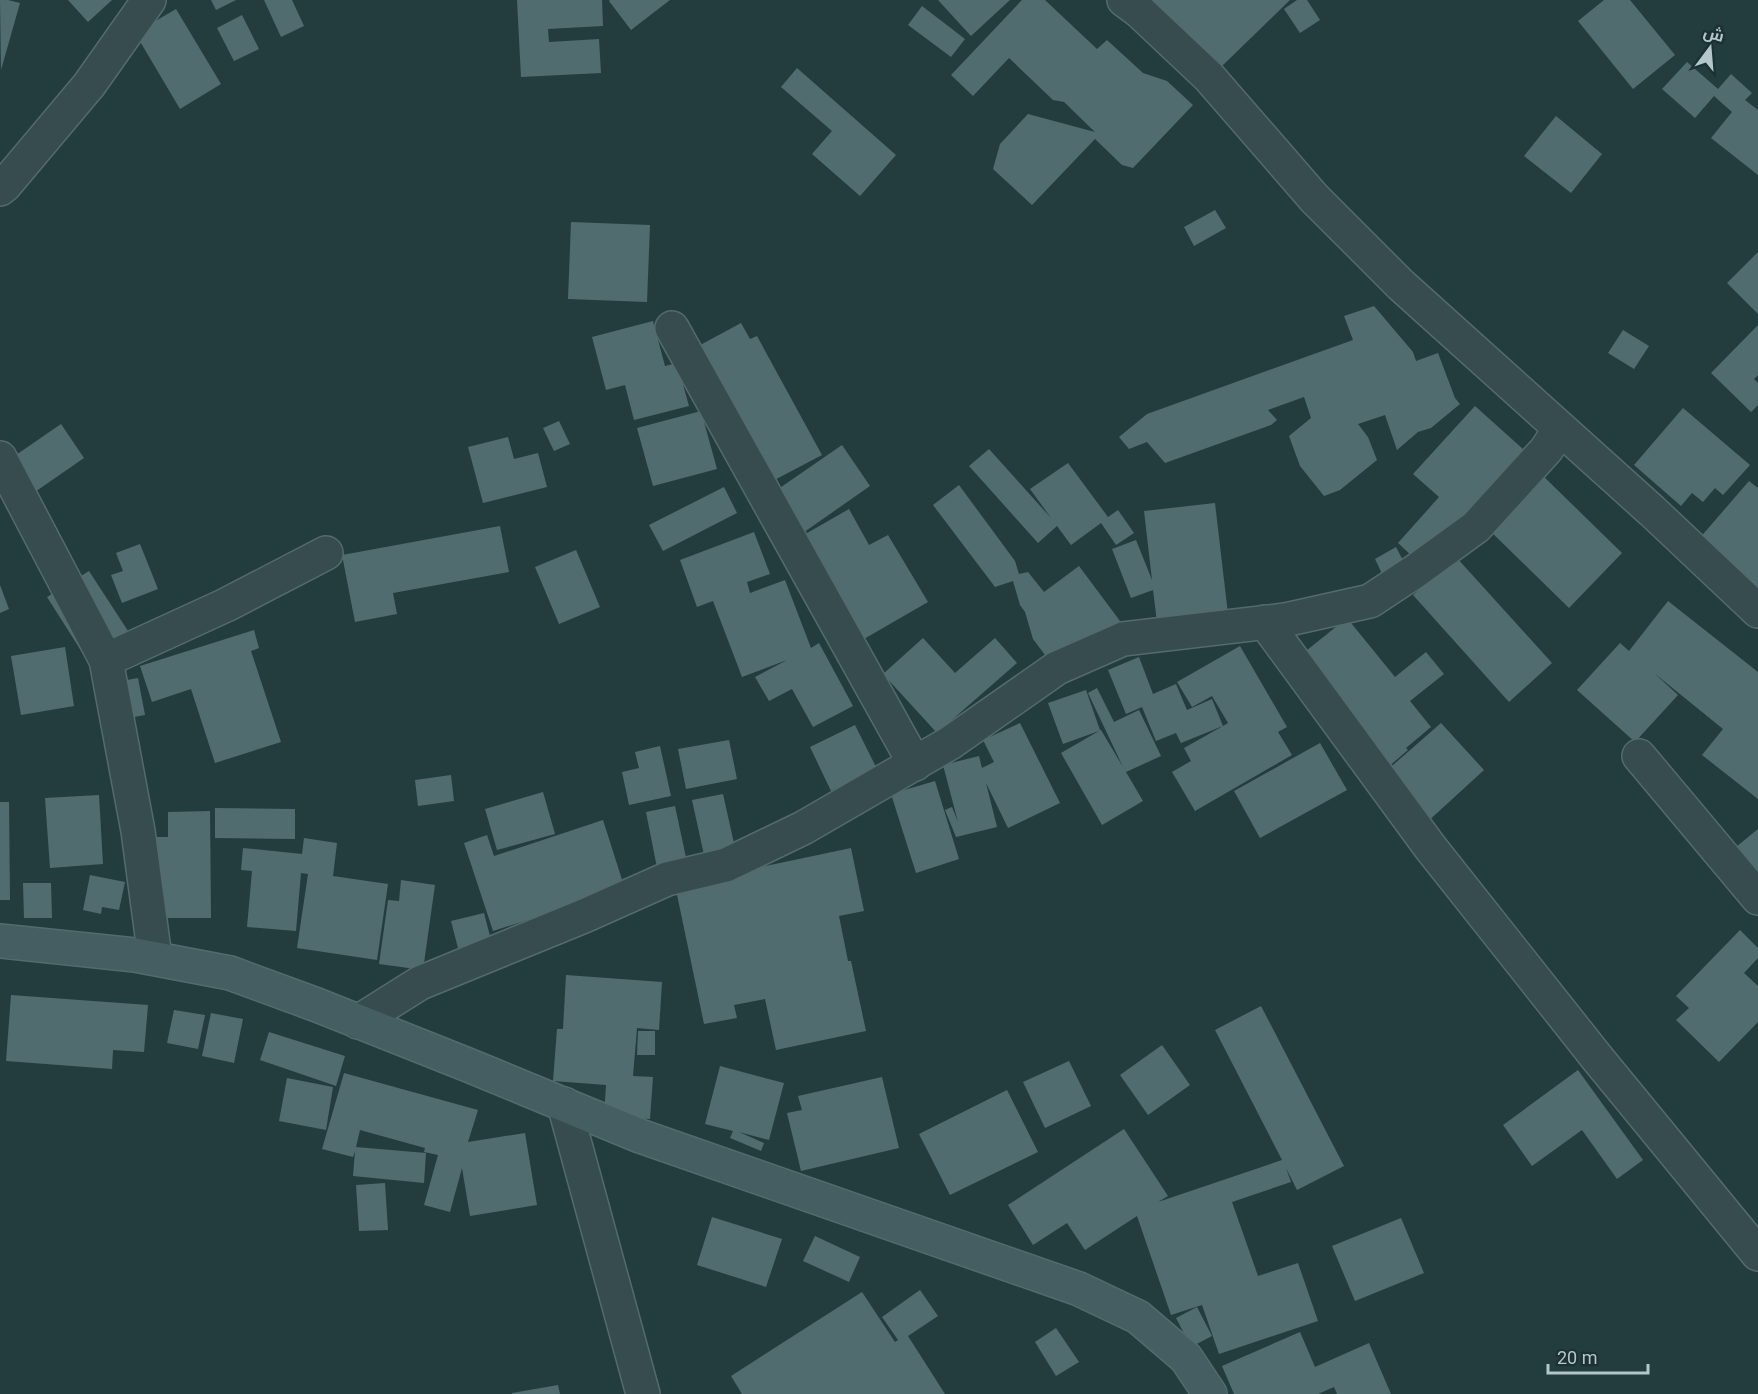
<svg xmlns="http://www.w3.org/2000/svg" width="1758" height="1394" font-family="Roboto,Cairo,sans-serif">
<rect width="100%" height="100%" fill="#233d3f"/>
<!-- building -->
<g fill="#516c6f">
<path d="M 0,0 L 8,0 L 20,3 L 1,70 Z"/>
<path d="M 68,0 L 112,0 L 88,22 Z"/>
<path d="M 211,0 L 236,0 L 216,10 Z"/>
<path d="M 264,0 L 292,0 L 304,26 L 281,37 Z"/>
<path d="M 517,0 L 602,0 L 603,26 L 548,29 L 549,42 L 599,39 L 601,73 L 521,77 Z"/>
<path d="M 610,0 L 670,0 L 631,30 L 609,1 Z"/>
<path d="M 938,0 L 1010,0 L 971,36 Z"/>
<path d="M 1022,0 L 1045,0 L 1097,49 L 1107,40 L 1143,73 L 1167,81 L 1193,105 L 1133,168 L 1122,165 L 1095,139 L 1032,205 L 993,169 L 1000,144 L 1028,114 L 1095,132 L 1064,102 L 1053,100 L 1009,58 L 973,96 L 951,75 Z"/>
<path d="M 1153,0 L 1290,0 L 1220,68 Z"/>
<path d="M 1297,0 L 1307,0 L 1320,20 L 1300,33 L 1284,9 Z"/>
<path d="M 1604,0 L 1630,0 L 1675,55 L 1633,89 L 1578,21 Z"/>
<path d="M 922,6 L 965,39 L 951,57 L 908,25 Z"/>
<path d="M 176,9 L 221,84 L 180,109 L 135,33 Z"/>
<path d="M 242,15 L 259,49 L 234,61 L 217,28 Z"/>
<path d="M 1687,62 L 1718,89 L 1731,74 L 1752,93 L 1745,100 L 1758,110 L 1758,175 L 1711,138 L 1732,112 L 1714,96 L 1695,118 L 1662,89 Z"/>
<path d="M 797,68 L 896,155 L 860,196 L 812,154 L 832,131 L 781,87 Z"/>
<path d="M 1556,116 L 1602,154 L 1571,193 L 1524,156 Z"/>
<path d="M 1215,210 L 1226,228 L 1194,246 L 1184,227 Z"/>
<path d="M 571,222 L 650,225 L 647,302 L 568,299 Z"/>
<path d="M 1758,252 L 1758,314 L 1727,283 Z"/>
<path d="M 1374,306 L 1413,352 L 1416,361 L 1438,353 L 1455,398 L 1460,404 L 1431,428 L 1418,432 L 1397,450 L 1385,415 L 1358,424 L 1368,437 L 1377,460 L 1340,490 L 1324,496 L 1300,466 L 1289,436 L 1311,418 L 1304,397 L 1268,410 L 1277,420 L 1271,425 L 1165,463 L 1147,442 L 1129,449 L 1119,437 L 1147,414 L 1353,340 L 1344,316 Z"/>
<path d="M 653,321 L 665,366 L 677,363 L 689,406 L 634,420 L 625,385 L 606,390 L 592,337 Z"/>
<path d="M 741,323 L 750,339 L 757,336 L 822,455 L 765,485 L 691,350 Z"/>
<path d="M 1758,325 L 1758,375 L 1754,379 L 1758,383 L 1758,405 L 1751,412 L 1711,373 Z"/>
<path d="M 1623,330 L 1649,346 L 1634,369 L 1608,353 Z"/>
<path d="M 1475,406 L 1532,457 L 1427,570 L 1398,543 L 1439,497 L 1413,474 Z"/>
<path d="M 1683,408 L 1750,465 L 1723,495 L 1715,488 L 1703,502 L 1692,493 L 1681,506 L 1634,465 Z"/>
<path d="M 701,411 L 717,469 L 653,486 L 637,428 Z"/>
<path d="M 559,421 L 570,444 L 554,451 L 543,428 Z"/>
<path d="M 61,424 L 84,458 L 19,503 L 0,466 Z"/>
<path d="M 508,437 L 514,459 L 538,453 L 547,487 L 483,503 L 468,447 Z"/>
<path d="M 842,445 L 870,486 L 800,535 L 771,494 Z"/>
<path d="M 989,449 L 1051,518 L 1030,489 L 1068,463 L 1108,517 L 1118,510 L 1134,533 L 1116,545 L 1101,523 L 1071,545 L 1057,526 L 1038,543 L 969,466 Z"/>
<path d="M 1538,471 L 1622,553 L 1569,608 L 1484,525 Z"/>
<path d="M 1749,481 L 1758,488 L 1758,603 L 1692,547 Z"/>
<path d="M 959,485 L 1015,561 L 1019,574 L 1028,572 L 1044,592 L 1079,566 L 1120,621 L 1103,633 L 1071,642 L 1048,659 L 1033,639 L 1025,612 L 1020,605 L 1013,581 L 995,587 L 933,505 Z"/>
<path d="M 724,487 L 737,513 L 663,551 L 649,525 Z"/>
<path d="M 1215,503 L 1228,614 L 1157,622 L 1153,590 L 1131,598 L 1112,549 L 1136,540 L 1152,580 L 1144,511 Z"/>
<path d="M 849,509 L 869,545 L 888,535 L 928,602 L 857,643 L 788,544 Z"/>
<path d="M 500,526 L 509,572 L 393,593 L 397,614 L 355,622 L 342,555 Z"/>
<path d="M 754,532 L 770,574 L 747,582 L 750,593 L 785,580 L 811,648 L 819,643 L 853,706 L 813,727 L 792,689 L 769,701 L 755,677 L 787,660 L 742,677 L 713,601 L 697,607 L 680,560 Z"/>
<path d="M 140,544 L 158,589 L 122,603 L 111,575 L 123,571 L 116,553 Z"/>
<path d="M 1396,547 L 1408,570 L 1386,582 L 1375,559 Z"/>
<path d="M 576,550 L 600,607 L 559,624 L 535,567 Z"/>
<path d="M 1456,557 L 1552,663 L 1509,702 L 1413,595 Z"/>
<path d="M 89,571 L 130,634 L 94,671 L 47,597 Z"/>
<path d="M 0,585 L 9,609 L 0,613 Z"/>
<path d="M 1668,601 L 1758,672 L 1758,799 L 1702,755 L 1723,729 L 1654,673 L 1678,695 L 1635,742 L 1577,690 L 1620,643 L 1629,651 Z"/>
<path d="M 1347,618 L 1395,677 L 1426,652 L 1444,674 L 1410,701 L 1431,727 L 1406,748 L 1408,750 L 1381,773 L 1291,663 Z"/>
<path d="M 254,630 L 259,648 L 251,651 L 281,742 L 215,763 L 191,689 L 152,702 L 140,666 Z"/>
<path d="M 923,638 L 955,673 L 995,638 L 1017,663 L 937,733 L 883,674 Z"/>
<path d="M 1240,646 L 1287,727 L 1278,732 L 1292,755 L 1195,811 L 1172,772 L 1191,761 L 1184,748 L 1223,726 L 1181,743 L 1176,733 L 1156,741 L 1142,707 L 1126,714 L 1108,670 L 1139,657 L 1153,694 L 1176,684 L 1187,710 L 1212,699 L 1223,726 L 1228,723 L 1212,696 L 1192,707 L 1177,682 Z"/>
<path d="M 65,647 L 74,706 L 21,715 L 11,656 Z"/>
<path d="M 138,678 L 145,715 L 117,720 L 110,683 Z"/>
<path d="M 1097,688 L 1114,722 L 1139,710 L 1161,756 L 1126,772 L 1143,801 L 1102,825 L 1061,753 L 1099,731 L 1063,744 L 1048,703 L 1086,690 L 1100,730 L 1101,730 L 1123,767 L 1088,693 Z"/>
<path d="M 1020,723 L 1060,803 L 1008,828 L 986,783 L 997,827 L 956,837 L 945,810 L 952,807 L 958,822 L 943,765 L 979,756 L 982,768 L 994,762 L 983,740 Z"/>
<path d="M 1441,723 L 1484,770 L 1425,824 L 1494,901 L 1482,911 L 1369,786 Z"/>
<path d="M 855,725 L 877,769 L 831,791 L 810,747 Z"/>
<path d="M 729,740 L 737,779 L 686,789 L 678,749 Z"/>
<path d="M 1320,743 L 1347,790 L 1260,838 L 1234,791 Z"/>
<path d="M 660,746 L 671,796 L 629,805 L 622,772 L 639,768 L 635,752 Z"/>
<path d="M 451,775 L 454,801 L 418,806 L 415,780 Z"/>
<path d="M 935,781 L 959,859 L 916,873 L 891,794 Z"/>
<path d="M 543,792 L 555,834 L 497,850 L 485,809 Z"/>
<path d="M 723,794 L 735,848 L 704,855 L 692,800 Z"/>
<path d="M 99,795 L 103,864 L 50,868 L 45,798 Z"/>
<path d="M 0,802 L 9,802 L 10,900 L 0,900 Z"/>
<path d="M 675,806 L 688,867 L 658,873 L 646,812 Z"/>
<path d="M 215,808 L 295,809 L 295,839 L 215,838 Z"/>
<path d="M 210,811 L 211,918 L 147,918 L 146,837 L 168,837 L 168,812 Z"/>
<path d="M 603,820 L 625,889 L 493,931 L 464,843 L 487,835 L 494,856 Z"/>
<path d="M 1758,829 L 1758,896 L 1725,856 Z"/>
<path d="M 304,838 L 337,843 L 333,876 L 388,884 L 377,960 L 297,948 L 308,874 L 301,873 L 296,931 L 247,927 L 252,871 L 241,870 L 243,848 L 302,854 Z"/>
<path d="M 851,848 L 864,911 L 839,916 L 848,961 L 851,961 L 866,1031 L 776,1050 L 765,999 L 734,1005 L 737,1018 L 704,1024 L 675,885 Z"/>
<path d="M 90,875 L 125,882 L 119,910 L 102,907 L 101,914 L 83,910 Z"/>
<path d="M 401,880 L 435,885 L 423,970 L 379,964 L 388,900 L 399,901 Z"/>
<path d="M 23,883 L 51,883 L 52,918 L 24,918 Z"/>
<path d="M 484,913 L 491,940 L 458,948 L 451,921 Z"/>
<path d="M 1740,930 L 1758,948 L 1758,958 L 1744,973 L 1758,986 L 1758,1022 L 1719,1062 L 1676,1020 L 1689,1008 L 1676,996 Z"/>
<path d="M 566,975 L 662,982 L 659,1030 L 637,1028 L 633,1076 L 653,1077 L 650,1119 L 604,1116 L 606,1085 L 553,1081 L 557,1029 L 563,1029 Z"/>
<path d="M 11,995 L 148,1005 L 144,1052 L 113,1050 L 112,1069 L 6,1061 Z"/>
<path d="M 1261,1006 L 1344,1166 L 1297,1190 L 1286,1168 L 1291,1182 L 1232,1202 L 1258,1276 L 1298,1263 L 1318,1321 L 1219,1354 L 1202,1305 L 1171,1315 L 1137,1216 L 1085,1250 L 1067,1223 L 1033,1245 L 1008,1205 L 1124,1129 L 1168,1196 L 1158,1202 L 1282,1160 L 1215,1030 Z"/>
<path d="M 174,1010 L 205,1015 L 198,1049 L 167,1043 Z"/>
<path d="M 211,1013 L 243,1019 L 234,1063 L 202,1056 Z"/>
<path d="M 638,1031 L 655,1031 L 655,1055 L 637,1055 Z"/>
<path d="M 269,1032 L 345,1056 L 336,1086 L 260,1060 Z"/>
<path d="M 1162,1045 L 1190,1085 L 1148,1115 L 1120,1075 Z"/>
<path d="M 1069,1061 L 1091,1106 L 1045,1128 L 1023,1082 Z"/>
<path d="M 720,1066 L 784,1083 L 769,1140 L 739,1132 L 764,1143 L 761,1151 L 730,1138 L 733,1131 L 705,1124 Z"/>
<path d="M 1578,1070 L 1643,1160 L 1617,1179 L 1582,1130 L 1532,1166 L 1503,1125 Z"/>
<path d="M 344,1073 L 478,1110 L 468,1142 L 525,1133 L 537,1205 L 470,1216 L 462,1168 L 450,1212 L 424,1205 L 438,1155 L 424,1152 L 425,1148 L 360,1130 L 356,1147 L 426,1153 L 424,1183 L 353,1176 L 355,1151 L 353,1157 L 322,1149 Z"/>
<path d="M 882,1077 L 899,1148 L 801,1171 L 787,1113 L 802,1110 L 798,1096 Z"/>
<path d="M 287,1078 L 333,1087 L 326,1130 L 279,1121 Z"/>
<path d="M 1007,1090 L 1038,1152 L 950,1195 L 919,1134 Z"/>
<path d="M 385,1183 L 388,1230 L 359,1231 L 356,1185 Z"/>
<path d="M 712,1217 L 782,1239 L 766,1287 L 697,1265 Z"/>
<path d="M 1401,1218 L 1424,1273 L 1355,1301 L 1332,1246 Z"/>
<path d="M 815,1236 L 860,1257 L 849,1282 L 803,1261 Z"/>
<path d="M 920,1290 L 938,1316 L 908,1336 L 945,1394 L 742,1394 L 731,1376 L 862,1292 L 895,1342 L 898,1340 L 882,1317 Z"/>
<path d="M 1197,1307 L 1212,1336 L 1191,1347 L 1176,1318 Z"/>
<path d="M 1056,1328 L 1079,1362 L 1056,1376 L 1035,1342 Z"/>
<path d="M 1300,1332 L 1315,1367 L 1369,1343 L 1391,1394 L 1337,1394 L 1334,1387 L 1318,1394 L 1234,1394 L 1222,1366 Z"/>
<path d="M 558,1385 L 560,1394 L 512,1394 L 512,1393 Z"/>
</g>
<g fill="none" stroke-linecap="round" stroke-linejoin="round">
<defs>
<g id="minor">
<path d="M 0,189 L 5,185 L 89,85 L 149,0"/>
<path d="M 672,328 L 915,764"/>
<path d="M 0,458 L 106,660 L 138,831 L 155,958"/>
<path d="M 1265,622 L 1430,847 L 1598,1059 L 1758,1254"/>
<path d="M 106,660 L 226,605 L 326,553"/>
<path d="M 1639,756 L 1758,898"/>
<path d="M 358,1022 L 420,983 L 584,916 L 667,879 L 726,865 L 803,828 L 950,743 L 1057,668 L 1123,639 L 1285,620 L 1370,601 L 1414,572 L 1476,527 L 1546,450 L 1560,429"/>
<path d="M 564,1104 L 643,1394"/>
</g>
<path id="tertiary" d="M 1124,0 L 1139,11 L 1209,77 L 1314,198 L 1401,285 L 1652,511 L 1758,611"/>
<path id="secondary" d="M 0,941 L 135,955 L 230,973 L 317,1005 L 468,1065 L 640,1136 L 1079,1289 L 1138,1317 L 1186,1358 L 1210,1394"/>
</defs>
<!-- minor casing -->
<use href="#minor" stroke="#556a6d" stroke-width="36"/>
<!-- tertiary casing -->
<use href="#tertiary" stroke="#556a6d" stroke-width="36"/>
<!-- secondary casing -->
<use href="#secondary" stroke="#556a6d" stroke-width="36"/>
<!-- minor -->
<use href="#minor" stroke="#374c4f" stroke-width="33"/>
<!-- tertiary -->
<use href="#tertiary" stroke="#374c4f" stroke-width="33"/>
<!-- secondary -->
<use href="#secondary" stroke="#455e62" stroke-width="33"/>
</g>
<!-- north arrow -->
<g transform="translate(1710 48) rotate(16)" stroke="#1c3134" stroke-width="4.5" paint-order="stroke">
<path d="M0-4.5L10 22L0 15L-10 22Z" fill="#b4c7ca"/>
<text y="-9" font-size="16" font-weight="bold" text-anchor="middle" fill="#b4c7ca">ش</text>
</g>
<!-- scale -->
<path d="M1548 1364v9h100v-9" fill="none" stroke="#b4c7ca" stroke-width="3"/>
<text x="1557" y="1364" font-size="18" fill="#b4c7ca" stroke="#1c3134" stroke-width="4.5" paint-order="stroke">20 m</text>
</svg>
